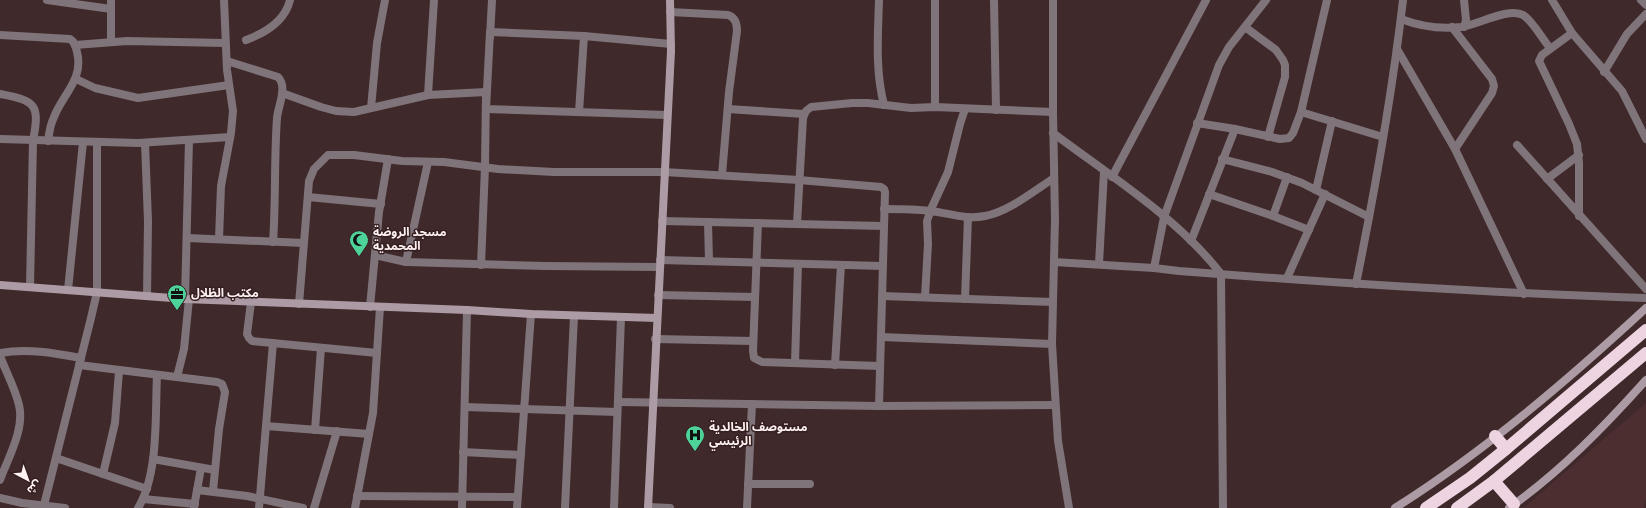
<svg xmlns="http://www.w3.org/2000/svg" width="1646" height="508" font-family="Overpass,'Noto Sans Arabic',sans-serif">
<rect width="100%" height="100%" fill="#3f292a"/>
<!-- built -->
<path fill="#4c2e30" d="M 1646,403 L 1646,499 L 1644,508 L 1523,508 Z"/>
<g fill="none" stroke-linecap="round" stroke-linejoin="round">
<!-- street -->
<g stroke="#7f747a" stroke-width="8">
<path d="M 47,0 L 111,9"/>
<path d="M 879,0 C 878,35 875,70 884,105"/>
<path d="M 935,0 L 935,107"/>
<path d="M 994,0 L 996,110"/>
<path d="M 1053,0 L 1053,112 L 1055,219 L 1052,344 L 1058,441 L 1069,508"/>
<path d="M 1552,0 L 1572,33 L 1622,91 L 1646,139"/>
<path d="M 1641,0 L 1646,5"/>
<path d="M 670,12 L 728,15 C 735,17 737,24 737,31 L 729,92 L 722,175"/>
<path d="M 1401,19 C 1419,26 1441,29 1461,27 C 1477,25 1509,7 1523,15 C 1532,20 1543,40 1550,48"/>
<path d="M 1245,27 L 1276,50 L 1283,60 L 1285,65 L 1285,77 L 1268,137"/>
<path d="M 1452,27 L 1492,79 L 1494,86 L 1492,93 L 1455,149"/>
<path d="M 1464,27 L 1466,20 L 1464,0"/>
<path d="M 1572,33 L 1542,55 L 1539,61 L 1569,124 L 1577,144 L 1579,163 L 1579,216"/>
<path d="M 0,35 L 70,39 C 75,42 76,47 77,52 C 84,79 63,94 54,117 C 50,125 49,133 48,141"/>
<path d="M 490,37 L 492,0"/>
<path d="M 246,40 C 265,33 285,21 290,0"/>
<path d="M 111,42 L 111,0"/>
<path d="M 75,45 L 127,41 L 225,43"/>
<path d="M 1397,49 L 1455,149 L 1524,294"/>
<path d="M 227,61 L 278,77 C 288,87 278,106 277,118 C 274,159 276,201 273,242"/>
<path d="M 1604,72 L 1627,34 L 1646,14"/>
<path d="M 76,79 L 95,88 L 138,98 L 229,85"/>
<path d="M 282,93 L 321,107 L 336,111 L 354,112 L 428,95 L 434,0"/>
<path d="M 0,94 C 36,101 40,104 33,141 L 30,287"/>
<path d="M 428,95 L 486,92 L 485,167 L 481,265"/>
<path d="M 371,108 L 377,43 L 385,0"/>
<path d="M 728,109 L 804,114"/>
<path d="M 579,112 L 584,36"/>
<path d="M 1301,112 L 1383,137"/>
<path d="M 667,115 L 486,109 L 490,32 L 584,36 L 671,44"/>
<path d="M 1197,123 L 1235,129 L 1280,139 L 1289,138 L 1293,133 L 1301,112 L 1327,0"/>
<path d="M 1053,133 C 1109,175 1179,219 1221,274 L 1223,508"/>
<path d="M 0,139 L 138,143 L 230,137"/>
<path d="M 145,143 L 148,221 L 147,296"/>
<path d="M 1517,145 L 1646,289"/>
<path d="M 1222,159 L 1272,172 L 1302,183 L 1369,217"/>
<path d="M 1112,177 L 1206,0"/>
<path d="M 1547,179 L 1579,155"/>
<path d="M 1316,190 L 1332,121"/>
<path d="M 1209,194 L 1273,216 L 1309,230"/>
<path d="M 308,197 L 381,204"/>
<path d="M 884,209 C 899,209 915,209 930,211 C 949,213 965,220 985,216 C 1008,212 1034,191 1054,178"/>
<path d="M 1273,216 L 1287,177"/>
<path d="M 662,221 L 884,226"/>
<path d="M 708,222 L 709,261"/>
<path d="M 758,223 L 753,351 L 754,358 L 762,362 L 880,366"/>
<path d="M 797,224 L 803,118 L 806,111 L 811,107 L 852,103 L 868,103 L 911,108 L 935,107 L 1053,112"/>
<path d="M 187,238 L 304,243"/>
<path d="M 219,239 L 221,186 L 231,133 L 233,111 L 227,70 L 224,0"/>
<path d="M 1191,241 L 1235,129"/>
<path d="M 375,255 L 406,262 L 545,266 L 659,267"/>
<path d="M 660,260 L 883,266"/>
<path d="M 406,262 L 428,162"/>
<path d="M 1054,262 L 1154,268 L 1179,271 C 1334,283 1490,293 1646,298"/>
<path d="M 1099,264 L 1104,171"/>
<path d="M 1154,268 L 1164,217 L 1219,65 L 1229,47 L 1266,0"/>
<path d="M 1287,278 L 1325,194"/>
<path d="M 1356,284 C 1375,190 1392,95 1403,0"/>
<path d="M 68,290 L 83,142"/>
<path d="M 658,295 L 755,297"/>
<path d="M 882,296 L 1053,302"/>
<path d="M 925,297 L 928,244 L 927,221 L 932,207 L 948,172 L 960,124 L 965,109"/>
<path d="M 185,299 L 189,140"/>
<path d="M 965,299 L 968,217"/>
<path d="M 251,302 L 247,334 L 249,338 L 252,341 L 377,353"/>
<path d="M 299,304 L 309,181 L 314,169 L 328,155 L 354,155 L 402,161 L 444,162 L 498,169 L 554,172 L 664,172 L 799,180 L 881,187 L 884,189 L 885,192 L 879,406"/>
<path d="M 370,307 L 379,212 L 388,159"/>
<path d="M 881,337 L 1052,344"/>
<path d="M 655,339 L 753,341"/>
<path d="M 0,353 C 27,348 54,353 81,358"/>
<path d="M 0,356 C 6,372 15,388 19,405 C 25,429 8,458 0,480"/>
<path d="M 795,363 L 798,264"/>
<path d="M 79,365 L 217,382 L 222,384 L 225,392 L 219,429 L 213,491"/>
<path d="M 835,365 L 841,265"/>
<path d="M 177,377 L 184,349 L 189,299"/>
<path d="M 618,402 L 879,406 L 1055,405"/>
<path d="M 465,407 L 617,412"/>
<path d="M 266,426 L 369,434"/>
<path d="M 315,430 L 321,348"/>
<path d="M 463,452 L 521,455"/>
<path d="M 56,458 L 147,489"/>
<path d="M 153,459 L 215,470"/>
<path d="M 103,474 L 115,423 L 119,371"/>
<path d="M 748,484 L 810,484"/>
<path d="M 197,490 L 247,496 L 303,508"/>
<path d="M 357,496 L 517,497"/>
<path d="M 0,498 L 22,503 L 65,508"/>
<path d="M 143,499 L 195,504"/>
<path d="M 44,505 L 91,318 L 97,292 L 97,143"/>
<path d="M 194,507 L 201,468"/>
<path d="M 648,507 L 670,508"/>
<path d="M 138,508 C 159,474 155,415 157,375"/>
<path d="M 259,508 L 273,343"/>
<path d="M 314,508 L 337,431"/>
<path d="M 355,508 L 373,413 L 380,307"/>
<path d="M 462,508 L 467,310"/>
<path d="M 517,508 L 531,314"/>
<path d="M 565,508 L 574,316"/>
<path d="M 614,508 L 621,317"/>
<path d="M 747,508 L 752,404"/>
</g>
<!-- secondary -->
<g stroke="#ac9ba4" stroke-width="8">
<path d="M 0,285 L 185,299 L 467,310 L 531,314 L 657,318"/>
<path d="M 648,508 L 671,51 L 670,0"/>
<path d="M 1395,508 C 1485,451 1568,380 1646,308"/>
<path d="M 1509,508 C 1560,472 1604,427 1646,380"/>
</g>
<!-- highway -->
<g stroke="#eed4e1" stroke-width="12">
<path d="M 1495,436 L 1506,449"/>
<path d="M 1494,481 L 1514,504"/>
<path d="M 1426,508 L 1470,478 L 1506,449 L 1646,330"/>
<path d="M 1457,508 L 1494,481 L 1646,353"/>
</g>
</g>
<!-- icons -->
<defs>
<symbol id="mosque-pin" viewBox="-11 -11 22 30"><path d="M0 17L-7.5 6A9.5 9.5 0 1 1 7.5 6Z" fill="#4dd39a" stroke="#351f21"/><path d="M3.5-4.9A6 6 0 1 0 3.5 4.9A5 5 0 1 1 3.5-4.9Z" fill="#111"/></symbol>
<symbol id="office-pin" viewBox="-11 -11 22 30"><path d="M0 17L-7.5 6A9.5 9.5 0 1 1 7.5 6Z" fill="#4dd39a" stroke="#351f21"/><path d="M-6-3h4V-5.5h4V-3h4V5H-6ZM-1-4.5V-3h2v-1.5ZM-6 0V1H6V0Z" fill="#111"/></symbol>
<symbol id="hospital-pin" viewBox="-11 -11 22 30"><path d="M0 17L-7.5 6A9.5 9.5 0 1 1 7.5 6Z" fill="#4dd39a" stroke="#351f21"/><path d="M-5-5h3v3.5h4V-5h3V5h-3V1.5h-4V5h-3Z" fill="#111"/></symbol>
</defs>
<g fill-rule="evenodd">
<use href="#mosque-pin" x="348" y="229" width="22" height="30"/>
<use href="#office-pin" x="166" y="283" width="22" height="30"/>
<use href="#hospital-pin" x="684" y="424" width="22" height="30"/>
</g>
<g text-anchor="middle" dominant-baseline="central" stroke-width="3" stroke-linejoin="round" paint-order="stroke">
<!-- poi labels -->
<g font-size="12" font-weight="bold" fill="#fef1f2" stroke="#351f21" text-anchor="start">
<text x="373" y="233">مسجد الروضة<tspan x="373" dy="14">المحمدية</tspan></text>
<text x="191" y="294">مكتب الظلال</text>
<text x="709" y="428">مستوصف الخالدية<tspan x="709" dy="14">الرئيسي</tspan></text>
</g>
</g>
<!-- north arrow -->
<g transform="translate(28 480) rotate(139)" stroke="#351f21" stroke-width="3" paint-order="stroke">
<path d="M0-3L7 15L0 10L-7 15Z" fill="#fef1f2"/>
<text y="-6" font-size="11" font-weight="bold" text-anchor="middle" fill="#fef1f2">ش</text>
</g>
</svg>
